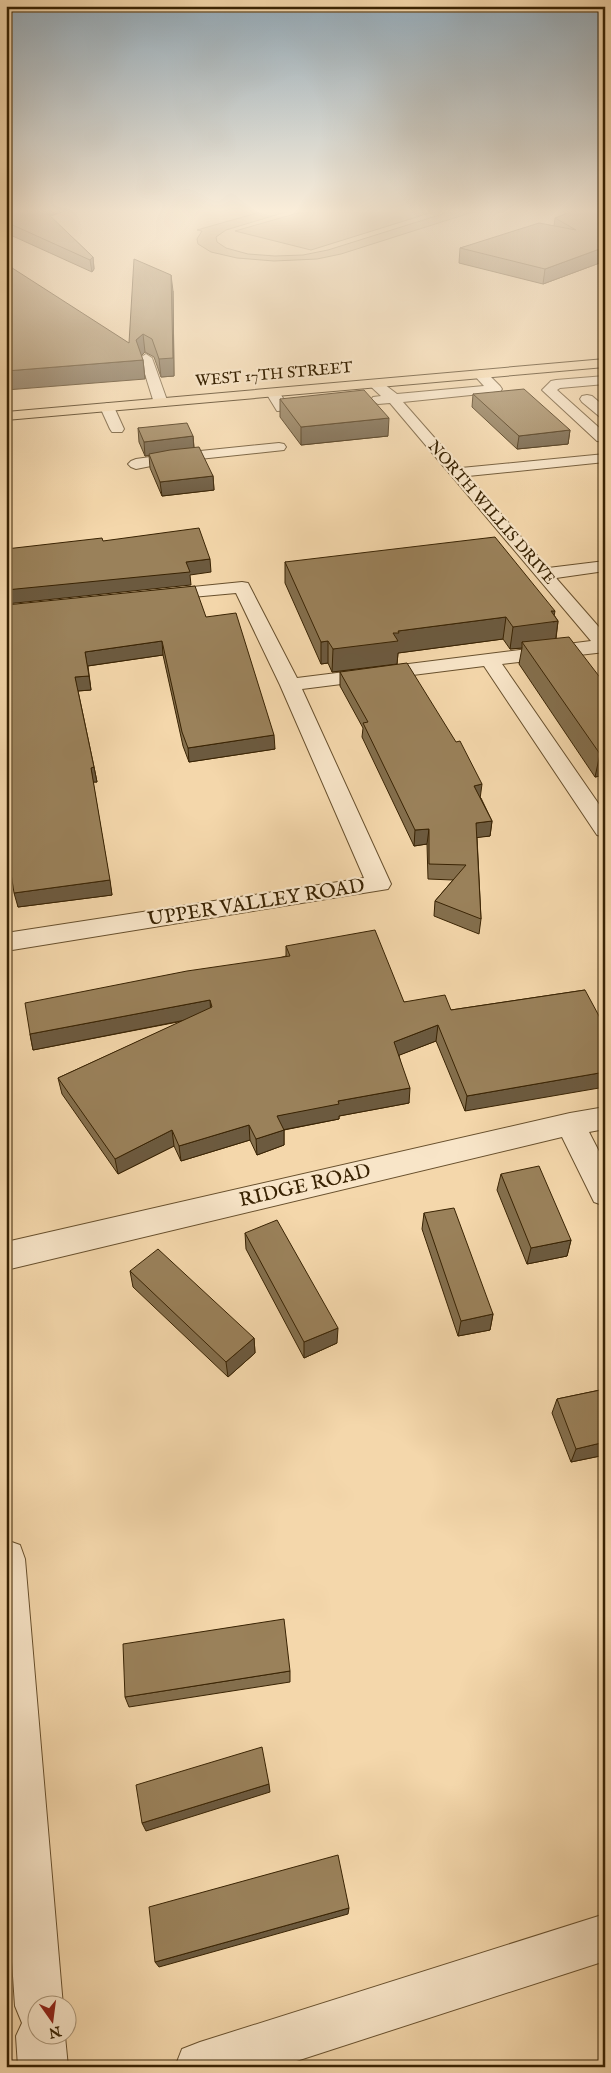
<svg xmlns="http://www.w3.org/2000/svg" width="611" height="2073" font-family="'IM FELL English',serif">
<rect width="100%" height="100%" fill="#f4d7ab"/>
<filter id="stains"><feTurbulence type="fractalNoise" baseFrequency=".004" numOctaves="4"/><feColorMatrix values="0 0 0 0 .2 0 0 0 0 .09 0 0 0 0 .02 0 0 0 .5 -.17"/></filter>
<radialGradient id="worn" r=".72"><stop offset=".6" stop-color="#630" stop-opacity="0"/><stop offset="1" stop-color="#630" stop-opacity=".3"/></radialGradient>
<!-- green -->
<g fill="#d4b88e" stroke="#866e48">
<path d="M 264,211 L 289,211 L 226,230 L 216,237 L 217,242 L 226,248 L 248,254 L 275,256 L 303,255 L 328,250 L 452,211 L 476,211 L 341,254 L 317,259 L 274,261 L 237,258 L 211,252 L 198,244 L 197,239 L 202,231 L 197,230 Z"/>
<path d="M 305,211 L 436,211 L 311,250 L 235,231 Z"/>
</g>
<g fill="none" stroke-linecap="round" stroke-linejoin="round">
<defs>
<g id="minor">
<path d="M 146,354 L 152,358 L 168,403 L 166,406 L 156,406 L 154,403 L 140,358 Z"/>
<path d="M 480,370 L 485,371 L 500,386 L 502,389 L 500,392 L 403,402 L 461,468 L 605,454 L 605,462 L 468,476 L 548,568 L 605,561 L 605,571 L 556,578 L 605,634 L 605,652 L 502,664 L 605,813 L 605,837 L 597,835 L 484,666 L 302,689 L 391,884 L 388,889 L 6,951 L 6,933 L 364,878 L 280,685 L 236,593 L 159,600 L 153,599 L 150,595 L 153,591 L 242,582 L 248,583 L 297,678 L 591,641 L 390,403 L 378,404 L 371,400 L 373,397 L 381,396 L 368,384 L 370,381 L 380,381 L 397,394 L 484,386 L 473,374 Z"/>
<path d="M 605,376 L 605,384 L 560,388 L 557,390 L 605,433 L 605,442 L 597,441 L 542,390 L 551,381 L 556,380 Z"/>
<path d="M 273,389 L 278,390 L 286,403 L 315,401 L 322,405 L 315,409 L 277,411 L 266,393 Z"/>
<path d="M 587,395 L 592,396 L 605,407 L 605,418 L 600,417 L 582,402 L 580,399 L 582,396 Z"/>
<path d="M 107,403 L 114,407 L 124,429 L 122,432 L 112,432 L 110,429 L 100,407 Z"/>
<path d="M 279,443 L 284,444 L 286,447 L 284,450 L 171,462 L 136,469 L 131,467 L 128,464 L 131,461 L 136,459 L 171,454 Z"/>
<path d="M 605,1107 L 605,1129 L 589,1132 L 605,1163 L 605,1206 L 594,1202 L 562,1137 L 6,1270 L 6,1242 L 570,1113 Z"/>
<path d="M 6,1540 L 20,1545 L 25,1559 L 63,2006 L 38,2006 L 38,2036 L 65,2036 L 68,2067 L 18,2067 L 16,2036 L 22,2023 L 15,2006 L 6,1872 Z"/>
<path d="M 605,1914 L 605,1961 L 278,2067 L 175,2067 L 182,2049 L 200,2042 Z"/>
</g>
<path id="major" d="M 605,359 L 605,367 L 6,420 L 6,412 Z"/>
</defs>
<!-- minor casing -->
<use href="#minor" stroke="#68502d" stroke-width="2"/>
<!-- major casing -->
<use href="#major" stroke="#392303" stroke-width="2"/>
<!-- minor -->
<use href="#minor" fill="#f8e5c8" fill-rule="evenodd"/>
<!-- major -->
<use href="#major" fill="#f4d7ab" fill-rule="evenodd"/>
</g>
<!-- wall -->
<g fill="#846f4d" stroke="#392303">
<path d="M 6,211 L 66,211 L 50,216 L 93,257 L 94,269 L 92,272 L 6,233 Z"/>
<path d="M 562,211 L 605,211 L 605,261 L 543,284 L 459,263 L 460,248 L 554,226 L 555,218 L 566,214 Z"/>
<path d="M 173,291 L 174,376 L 161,377 L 154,357 L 145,352 L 141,356 L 143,360 L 145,379 L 129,343 Z"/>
<path d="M 473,394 L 570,430 L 568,444 L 517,449 L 472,407 Z"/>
<path d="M 280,399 L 388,436 L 301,445 L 280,417 Z"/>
<path d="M 138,428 L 193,436 L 194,447 L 213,476 L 214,490 L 162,496 L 150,468 L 149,455 L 145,456 L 139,442 Z"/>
<path d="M 285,562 L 554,615 L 558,621 L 556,639 L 605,684 L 605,775 L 595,777 L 519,664 L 522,648 L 510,649 L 503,639 L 398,653 L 397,664 L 332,672 L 328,663 L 321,664 L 285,583 Z"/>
<path d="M 6,605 L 206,617 L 275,749 L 189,762 L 183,746 L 163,655 L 88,666 L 91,690 L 78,691 L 94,767 L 97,782 L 93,782 L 112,895 L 18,907 Z"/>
<path d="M 340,672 L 481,798 L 492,821 L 490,836 L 477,837 L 481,919 L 479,934 L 434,916 L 435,901 L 453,880 L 428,879 L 427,844 L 414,846 L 362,737 L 363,728 L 340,686 Z"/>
<path d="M 286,946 L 404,1002 L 451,1010 L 585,990 L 465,1111 L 436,1041 L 399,1055 L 409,1103 L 339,1116 L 339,1119 L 284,1130 L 284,1145 L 257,1155 L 250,1140 L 181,1161 L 174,1146 L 118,1174 L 62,1094 L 58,1078 L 183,1021 L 33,1050 L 30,1034 L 286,956 Z"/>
<path d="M 501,1174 L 571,1240 L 567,1256 L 527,1264 L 497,1190 Z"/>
<path d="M 424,1213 L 493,1314 L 490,1330 L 458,1336 L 422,1229 Z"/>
<path d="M 245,1233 L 337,1343 L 304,1358 L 246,1249 Z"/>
<path d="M 130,1271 L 254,1338 L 255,1353 L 228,1377 L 133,1287 Z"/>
<path d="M 605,1389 L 605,1455 L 571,1462 L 552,1413 L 557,1399 Z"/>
<path d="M 290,1671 L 290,1682 L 129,1707 L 125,1697 Z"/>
</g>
<!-- shaded-wall -->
<g fill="#6c5a3f" stroke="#392303">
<path d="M 41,211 L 66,211 L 42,218 Z"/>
<path d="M 605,247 L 605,261 L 543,284 L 545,269 Z"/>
<path d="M 93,257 L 94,269 L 92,272 L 90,260 Z"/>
<path d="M 171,275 L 173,291 L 174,376 L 161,377 L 159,359 Z"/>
<path d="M 143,334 L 145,352 L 138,359 L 136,340 Z"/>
<path d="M 143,360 L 145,379 L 6,390 L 6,371 Z"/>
<path d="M 389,418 L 388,436 L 301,445 L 301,427 Z"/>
<path d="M 570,430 L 568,444 L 517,449 L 519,436 Z"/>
<path d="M 193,436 L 194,450 L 145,456 L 144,442 Z"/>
<path d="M 213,476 L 214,490 L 162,496 L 160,482 Z"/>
<path d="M 210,559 L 211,572 L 190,575 L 191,585 L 6,604 L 6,590 L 186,562 Z"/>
<path d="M 551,611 L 555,611 L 553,622 L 558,621 L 555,644 L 522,642 L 522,648 L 510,649 L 513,627 Z"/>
<path d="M 506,617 L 503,639 L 398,653 L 397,664 L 332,672 L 333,649 L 393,633 L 398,631 Z"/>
<path d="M 162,641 L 163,655 L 87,666 L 85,652 Z"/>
<path d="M 328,641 L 328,663 L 321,664 L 321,642 Z"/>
<path d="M 89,676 L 91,690 L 77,691 L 75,677 Z"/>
<path d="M 274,735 L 275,749 L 189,762 L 188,748 Z"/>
<path d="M 600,754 L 605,754 L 605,775 L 595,777 Z"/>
<path d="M 94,767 L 97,782 L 93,782 L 91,768 Z"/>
<path d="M 482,784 L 480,799 L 474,786 Z"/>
<path d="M 492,821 L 490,836 L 474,838 L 476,823 Z"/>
<path d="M 429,829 L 427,844 L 414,846 L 415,830 Z"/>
<path d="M 110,880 L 112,895 L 18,907 L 14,893 Z"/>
<path d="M 210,1000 L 211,1015 L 33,1050 L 30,1034 Z"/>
<path d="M 438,1025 L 436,1041 L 392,1058 L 394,1042 Z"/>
<path d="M 605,1072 L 605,1087 L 465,1111 L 467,1096 Z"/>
<path d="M 410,1088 L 409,1103 L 339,1116 L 339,1119 L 277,1131 L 277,1116 L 338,1101 Z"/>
<path d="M 249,1125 L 250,1140 L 181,1161 L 179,1146 Z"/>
<path d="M 172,1130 L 174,1146 L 118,1174 L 115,1159 Z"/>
<path d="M 284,1130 L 284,1145 L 257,1155 L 256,1139 Z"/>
<path d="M 571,1240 L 567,1256 L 527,1264 L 531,1248 Z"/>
<path d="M 493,1314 L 490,1330 L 458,1336 L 461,1321 Z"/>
<path d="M 338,1328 L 337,1343 L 304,1358 L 304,1342 Z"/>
<path d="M 254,1338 L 255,1353 L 228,1377 L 226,1362 Z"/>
<path d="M 605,1442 L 605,1455 L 571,1462 L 576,1449 Z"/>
<path d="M 269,1784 L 270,1792 L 146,1831 L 142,1823 Z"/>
<path d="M 349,1908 L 348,1914 L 159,1967 L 155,1962 Z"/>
</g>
<!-- building -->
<g fill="#9a815a" stroke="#392303">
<path d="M 6,211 L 45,211 L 93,257 L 90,260 L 6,222 Z"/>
<path d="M 574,211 L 605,211 L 605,247 L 545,269 L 460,248 L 539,223 L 576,230 L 555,218 Z"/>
<path d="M 134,259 L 171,275 L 173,358 L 159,359 L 152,339 L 143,334 L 136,340 L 143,360 L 6,371 L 6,264 L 129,343 Z"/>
<path d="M 524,389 L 570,430 L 519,436 L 473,394 Z"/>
<path d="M 364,390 L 389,418 L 301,427 L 280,399 Z"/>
<path d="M 187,423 L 193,436 L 144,442 L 138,428 Z"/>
<path d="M 199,447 L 213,476 L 160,482 L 149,454 L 170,450 Z"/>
<path d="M 199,528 L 210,559 L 186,562 L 190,572 L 6,590 L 6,549 L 102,538 L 103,541 Z"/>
<path d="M 495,537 L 555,611 L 551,611 L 558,621 L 513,627 L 506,617 L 398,631 L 399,633 L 393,633 L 398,641 L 333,649 L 328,641 L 321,642 L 285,562 Z"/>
<path d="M 195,586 L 206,617 L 236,613 L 274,735 L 188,748 L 182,732 L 162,641 L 85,652 L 89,676 L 75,677 L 94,767 L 91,768 L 110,880 L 14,893 L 6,840 L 6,605 Z"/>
<path d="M 569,637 L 605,684 L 605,754 L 600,754 L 522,642 Z"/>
<path d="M 407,663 L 456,742 L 460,741 L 482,784 L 474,786 L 492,821 L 476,823 L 481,919 L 435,901 L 466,865 L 429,864 L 429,829 L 415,830 L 363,723 L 368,722 L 340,672 Z"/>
<path d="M 375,930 L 404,1002 L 445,995 L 451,1010 L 585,990 L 605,1027 L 605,1072 L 467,1096 L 438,1025 L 394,1042 L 410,1088 L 338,1101 L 339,1104 L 277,1116 L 284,1130 L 256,1139 L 249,1125 L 179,1146 L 172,1130 L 115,1159 L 58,1078 L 212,1007 L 210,1000 L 30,1034 L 25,1003 L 187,971 L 290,956 L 286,946 Z"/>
<path d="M 539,1166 L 571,1240 L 531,1248 L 501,1174 Z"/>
<path d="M 454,1208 L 493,1314 L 461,1321 L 424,1213 Z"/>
<path d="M 277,1220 L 338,1328 L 304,1342 L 245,1233 Z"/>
<path d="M 158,1249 L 254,1338 L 226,1362 L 130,1271 Z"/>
<path d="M 605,1389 L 605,1442 L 576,1449 L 557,1399 Z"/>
<path d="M 284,1619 L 290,1671 L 125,1697 L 123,1644 Z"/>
<path d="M 262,1747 L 269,1784 L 142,1823 L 136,1785 Z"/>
<path d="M 338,1855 L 349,1908 L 155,1962 L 149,1907 Z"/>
</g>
<!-- sky -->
<linearGradient id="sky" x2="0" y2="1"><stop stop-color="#93aab9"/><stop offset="0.42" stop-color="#faedd9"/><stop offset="1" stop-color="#faedd9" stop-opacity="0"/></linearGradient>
<rect width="611" height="502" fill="url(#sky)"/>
<g text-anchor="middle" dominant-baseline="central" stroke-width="4.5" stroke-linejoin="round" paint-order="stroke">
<!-- far-street labels -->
<g font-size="16" fill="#392303" stroke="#f8e5c8">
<text transform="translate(274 375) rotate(-5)">WEST 17TH STREET</text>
<text transform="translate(491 513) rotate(49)">NORTH WILLIS DRIVE</text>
</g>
<!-- street labels -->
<g font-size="20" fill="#392303" stroke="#f8e5c8">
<text transform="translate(256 903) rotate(-9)">UPPER VALLEY ROAD</text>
<text transform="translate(305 1186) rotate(-13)">RIDGE ROAD</text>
</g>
</g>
<!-- margin -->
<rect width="611" height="2073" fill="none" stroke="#f4d7ab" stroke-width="25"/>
<rect x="8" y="8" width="596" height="2058" fill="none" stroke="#392303" stroke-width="2.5"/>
<rect x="12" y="12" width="586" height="2048" fill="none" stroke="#392303"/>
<!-- north arrow -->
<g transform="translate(52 2020) rotate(166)"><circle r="24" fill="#f8e5c8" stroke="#ac9779"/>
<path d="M0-4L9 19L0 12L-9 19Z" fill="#8f2418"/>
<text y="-8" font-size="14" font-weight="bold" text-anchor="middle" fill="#392303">N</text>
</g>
<rect width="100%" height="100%" filter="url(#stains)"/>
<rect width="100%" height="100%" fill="url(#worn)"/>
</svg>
